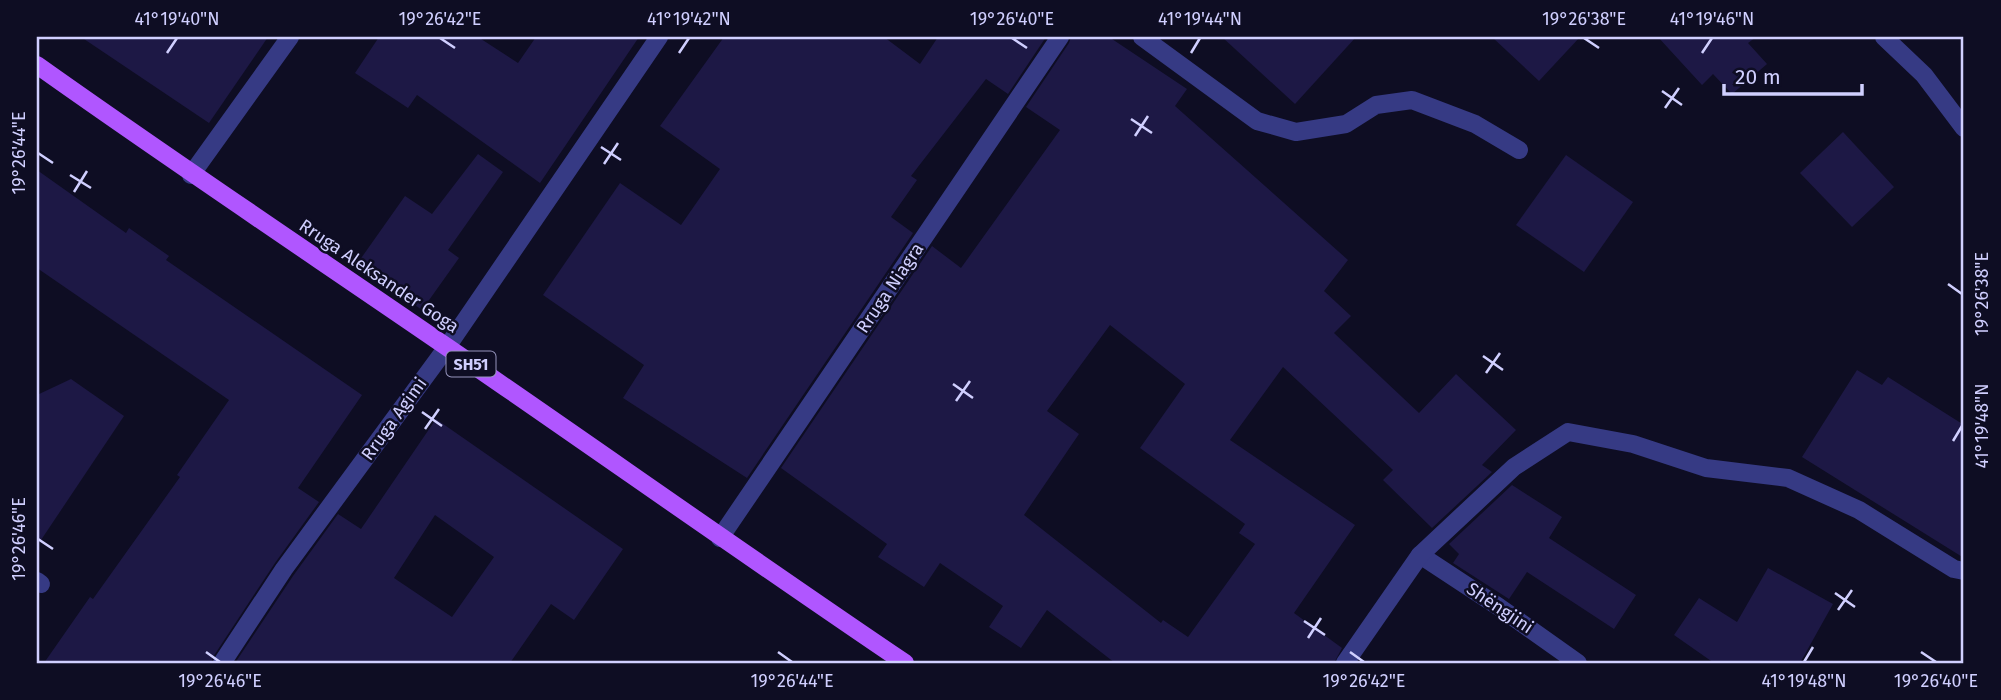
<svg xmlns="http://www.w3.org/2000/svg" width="2001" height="700" font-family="'Fira Sans',sans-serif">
<rect width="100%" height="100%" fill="#0e0d23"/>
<!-- building -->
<g fill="#1d1845" fill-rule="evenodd">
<path d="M 81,37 L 268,37 L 209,123 Z"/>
<path d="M 379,37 L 478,37 L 518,63 L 536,37 L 639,37 L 540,183 L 417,95 L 408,108 L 355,73 Z"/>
<path d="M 724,37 L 884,37 L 920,64 L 938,37 L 1046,37 L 1008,94 L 986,79 L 911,176 L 917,180 L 891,217 L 913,233 L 747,478 L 623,398 L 644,365 L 543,295 L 620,183 L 681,225 L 720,169 L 660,126 Z"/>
<path d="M 1071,37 L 1109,37 L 1187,89 L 1175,106 L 1348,260 L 1324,291 L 1351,316 L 1334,333 L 1419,413 L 1456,374 L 1516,430 L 1482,465 L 1492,472 L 1432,528 L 1383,480 L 1393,470 L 1283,367 L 1230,440 L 1355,525 L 1294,613 L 1342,648 L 1334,663 L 1115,663 L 1047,610 L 1021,648 L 989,627 L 1003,606 L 940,563 L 924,587 L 878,557 L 887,544 L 781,468 L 932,246 L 961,268 L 1060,130 L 1026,107 L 1069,43 ZM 1110,325 L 1185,384 L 1140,448 L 1245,524 L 1239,533 L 1255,544 L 1188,637 L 1163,620 L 1161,623 L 1024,515 L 1079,434 L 1047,411 Z"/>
<path d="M 1222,37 L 1356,37 L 1295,104 Z"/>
<path d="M 1492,37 L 1580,37 L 1539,81 Z"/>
<path d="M 1658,37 L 1756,37 L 1748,43 L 1767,64 L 1732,94 L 1713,74 L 1702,85 Z"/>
<path d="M 1843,132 L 1894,187 L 1852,227 L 1800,173 Z"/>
<path d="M 478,154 L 503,172 L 448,250 L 459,258 L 422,310 L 357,264 L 405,196 L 432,214 Z"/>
<path d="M 1566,155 L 1633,202 L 1584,272 L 1516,225 Z"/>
<path d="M 37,170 L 126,233 L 129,228 L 169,256 L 166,260 L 362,395 L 298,488 L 319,502 L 275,563 L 213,657 L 211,663 L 44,663 L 90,597 L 93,599 L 180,477 L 177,475 L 229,400 L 37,268 Z"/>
<path d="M 1857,370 L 1882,385 L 1888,377 L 1964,425 L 1964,558 L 1802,457 Z"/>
<path d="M 71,379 L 124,416 L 37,546 L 37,395 Z"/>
<path d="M 436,419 L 623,549 L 574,620 L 551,604 L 510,663 L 235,663 L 293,576 L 338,514 L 361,529 ZM 435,515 L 494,557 L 452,617 L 394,578 Z"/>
<path d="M 1512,485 L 1562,517 L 1549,538 L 1636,595 L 1614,629 L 1527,572 L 1509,599 L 1453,563 L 1459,554 L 1449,544 Z"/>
<path d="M 1768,568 L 1833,604 L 1800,663 L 1714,663 L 1674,635 L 1699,598 L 1737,622 Z"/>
</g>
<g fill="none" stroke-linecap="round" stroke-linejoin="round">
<!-- minor -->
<g stroke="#363a84" stroke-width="18">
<path d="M 1142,37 L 1257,121 L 1296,132 L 1346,124 L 1376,105 L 1412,100 L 1475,124 L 1519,150"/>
<path d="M 1884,37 L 1924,75 L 1964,128"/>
<path d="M 191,175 L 290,37"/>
<path d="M 720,538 L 1060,37"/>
<path d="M 1420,555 L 1499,607 L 1578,663"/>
<path d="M 37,581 L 41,584"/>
<path d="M 222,663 L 284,569 L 447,347 L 659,37"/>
<path d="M 1345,663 L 1420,555 L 1514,467 L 1568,432 L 1633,444 L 1706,468 L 1788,478 L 1859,510 L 1954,569 L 1964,571"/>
</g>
<!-- major -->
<path stroke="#b056ff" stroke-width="18" d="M 37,65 C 172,161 310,253 447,347 C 600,452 751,559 905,663"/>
</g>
<!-- ticks -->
<path fill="none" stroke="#d0cfff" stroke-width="2.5" d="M 440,38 L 455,48M 1012,38 L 1027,48M 1584,38 L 1599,48M 167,53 L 177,38M 679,53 L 689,38M 1191,53 L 1200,38M 1702,53 L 1712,38M 1662,91 L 1682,105M 1665,108 L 1679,88M 1131,119 L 1152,133M 1135,136 L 1148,116M 601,147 L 621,160M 38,153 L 53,163M 604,164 L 618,143M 70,175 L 91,188M 74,192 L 87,171M 1948,284 L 1962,294M 1483,356 L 1503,370M 1486,373 L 1500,353M 953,384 L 973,398M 956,401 L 970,381M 422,412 L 442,426M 425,429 L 439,409M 1953,441 L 1962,426M 38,539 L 53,549M 1835,593 L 1855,607M 1838,610 L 1852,590M 1304,621 L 1325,635M 1308,638 L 1321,618M 206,652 L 220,662M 778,652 L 792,662M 1350,652 L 1364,662M 1921,652 L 1936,662M 1804,662 L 1813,647"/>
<g text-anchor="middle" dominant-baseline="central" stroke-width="5" stroke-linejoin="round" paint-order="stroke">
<!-- shield labels -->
<rect fill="#0e0d23" stroke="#9695bd" stroke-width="2" x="446.5" y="351.5" width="49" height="25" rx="5"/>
<g font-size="16" font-weight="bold" fill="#d0cfff">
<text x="471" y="364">SH51</text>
</g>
<!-- street labels -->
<g font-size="18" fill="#d0cfff" stroke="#0e0d23">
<text transform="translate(379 276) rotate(34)">Rruga Aleksander Goga</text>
<text transform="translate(890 288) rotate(-56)">Rruga Niagra</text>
<text transform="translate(394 419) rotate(-54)">Rruga Agimi</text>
<text transform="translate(1500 608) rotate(34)">Shëngjini</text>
</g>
</g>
<!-- border -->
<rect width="2001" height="700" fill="none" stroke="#0e0d23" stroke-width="77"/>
<!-- scale -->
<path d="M1724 84v10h138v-10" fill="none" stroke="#d0cfff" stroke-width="3.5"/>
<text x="1735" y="84" font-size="21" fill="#d0cfff" stroke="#0e0d23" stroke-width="5" paint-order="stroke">20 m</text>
<rect x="38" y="38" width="1924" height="624" fill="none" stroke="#d0cfff" stroke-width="2.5"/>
<g font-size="18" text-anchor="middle" fill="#d0cfff">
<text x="177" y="25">41°19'40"N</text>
<text x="440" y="25">19°26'42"E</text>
<text x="689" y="25">41°19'42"N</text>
<text x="1012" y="25">19°26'40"E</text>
<text x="1200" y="25">41°19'44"N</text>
<text x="1584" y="25">19°26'38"E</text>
<text x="1712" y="25">41°19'46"N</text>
<text transform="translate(19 153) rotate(-90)" y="6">19°26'44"E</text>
<text transform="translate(1982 294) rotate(-90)" y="6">19°26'38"E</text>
<text transform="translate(1982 426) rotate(-90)" y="6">41°19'48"N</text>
<text transform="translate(19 539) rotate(-90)" y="6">19°26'46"E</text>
<text x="220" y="687">19°26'46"E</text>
<text x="792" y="687">19°26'44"E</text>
<text x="1364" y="687">19°26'42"E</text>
<text x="1804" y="687">41°19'48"N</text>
<text x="1936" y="687">19°26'40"E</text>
</g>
</svg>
